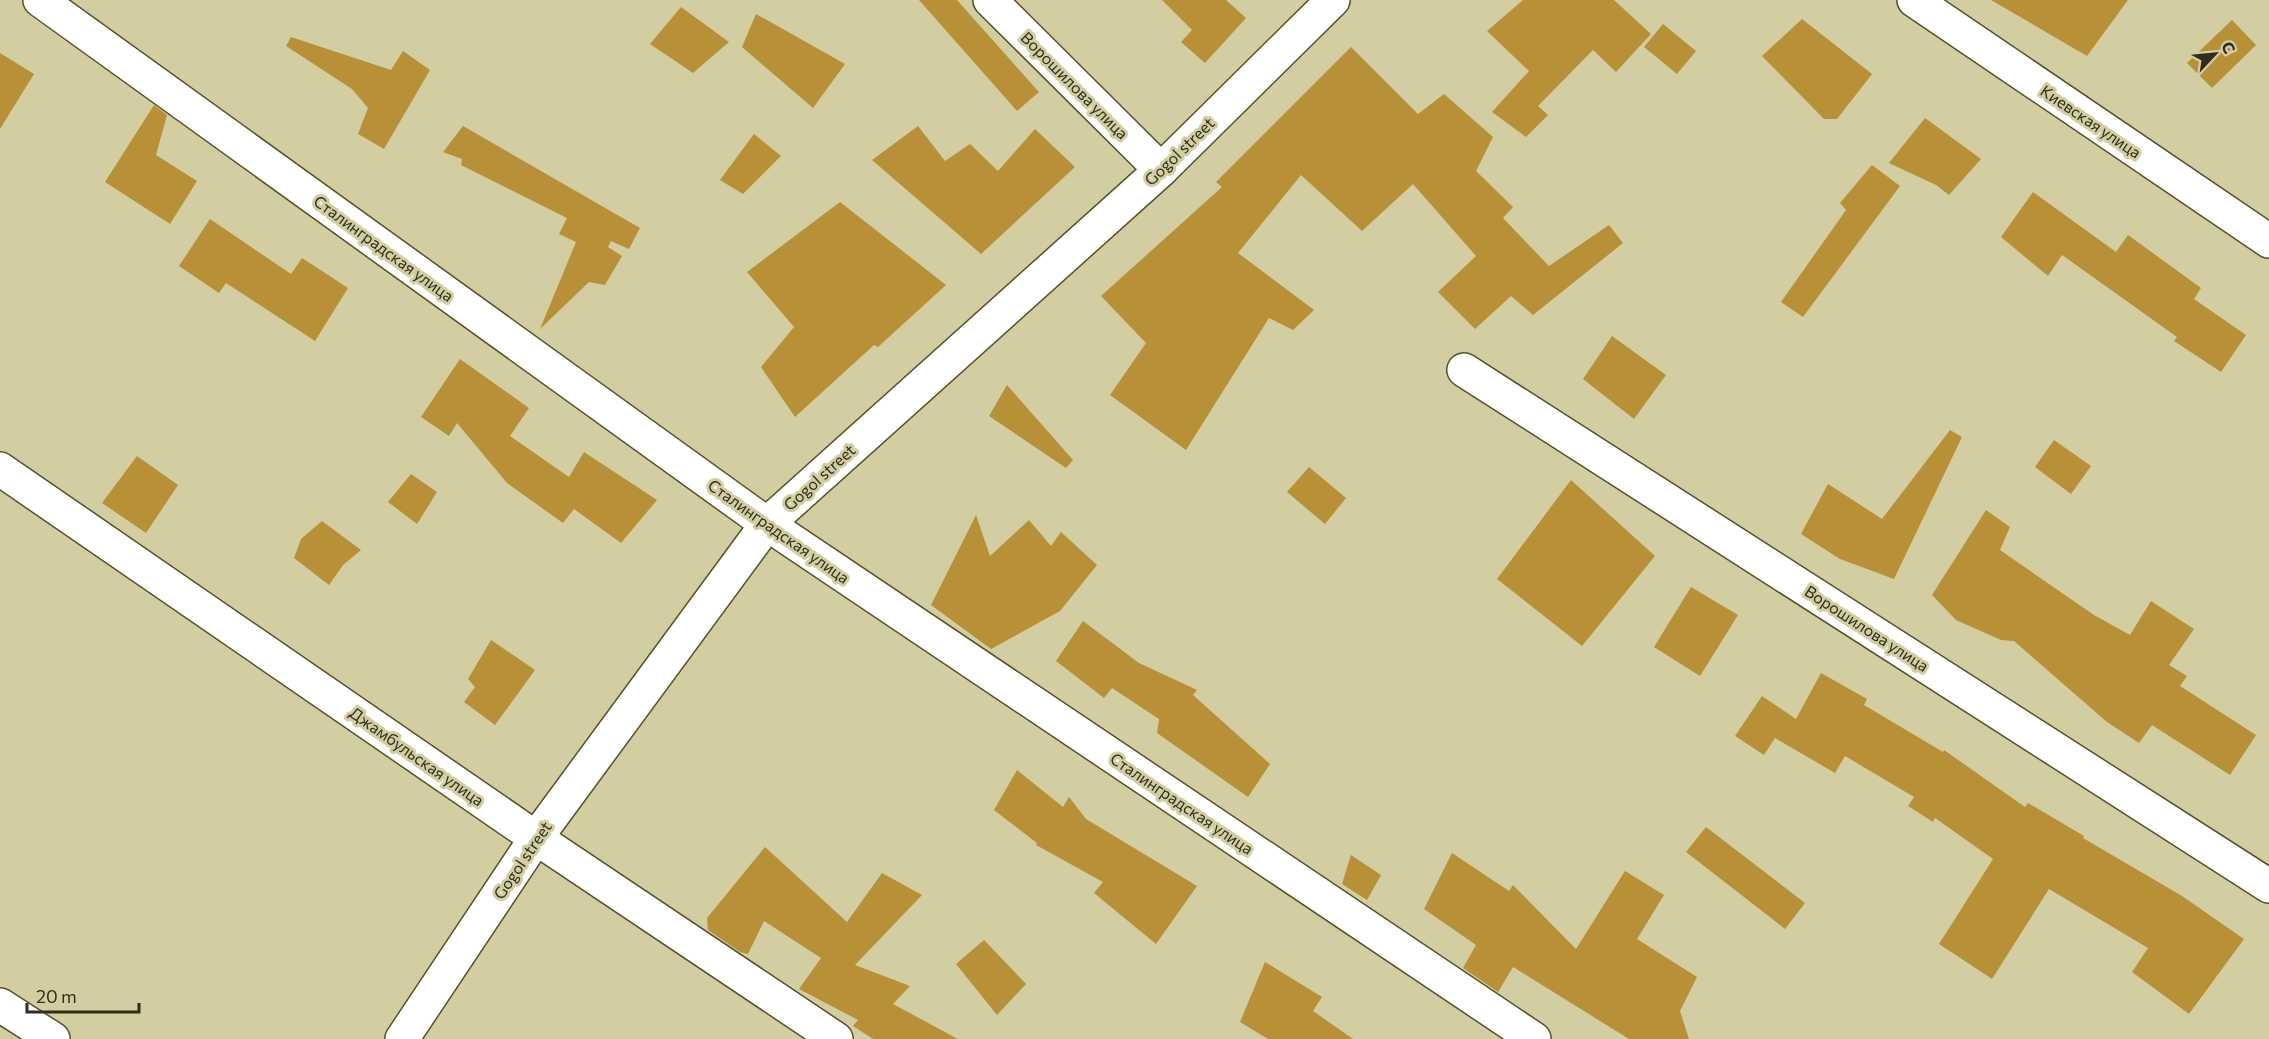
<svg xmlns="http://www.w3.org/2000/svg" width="2269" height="1039" font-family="Commissioner,sans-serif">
<rect width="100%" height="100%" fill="#d2cea1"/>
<!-- building -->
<g fill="#b89038">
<path d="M 919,0 L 957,0 L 1039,92 L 1017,111 Z"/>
<path d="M 1162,0 L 1226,0 L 1246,18 L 1205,63 L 1181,42 L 1192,30 Z"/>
<path d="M 1523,0 L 1614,0 L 1651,34 L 1616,72 L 1593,50 L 1538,106 L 1548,115 L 1526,137 L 1492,112 L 1529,71 L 1487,31 Z"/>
<path d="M 1991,0 L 2128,0 L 2087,56 Z"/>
<path d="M 681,7 L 729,42 L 693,73 L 650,44 Z"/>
<path d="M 756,14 L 845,64 L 813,108 L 742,47 Z"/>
<path d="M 1802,19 L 1872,74 L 1837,119 L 1824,119 L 1762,56 Z"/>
<path d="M 2232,20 L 2256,45 L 2212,88 L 2187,63 Z"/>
<path d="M 1663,24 L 1696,51 L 1677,74 L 1644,47 Z"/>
<path d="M 291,37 L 391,70 L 403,51 L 430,70 L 384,149 L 358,134 L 368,108 L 352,89 L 286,46 Z"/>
<path d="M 1351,47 L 1418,114 L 1444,94 L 1493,137 L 1476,171 L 1513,207 L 1503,218 L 1549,266 L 1609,225 L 1623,243 L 1533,315 L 1511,296 L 1475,329 L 1438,292 L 1476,256 L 1413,184 L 1362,231 L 1301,175 L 1238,253 L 1314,310 L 1293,330 L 1269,318 L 1186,450 L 1110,395 L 1146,343 L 1101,296 L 1222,187 L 1216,182 Z"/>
<path d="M 0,53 L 34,74 L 0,129 Z"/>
<path d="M 154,105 L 167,115 L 156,155 L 197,181 L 170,224 L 105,182 Z"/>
<path d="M 1925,118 L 1981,159 L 1949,195 L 1936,185 L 1889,163 Z"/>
<path d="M 463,126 L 640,228 L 629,249 L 611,241 L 608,247 L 622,256 L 605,285 L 589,282 L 540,329 L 576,242 L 559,234 L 567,218 L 461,165 L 462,159 L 443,152 Z"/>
<path d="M 918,126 L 945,161 L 970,144 L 998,171 L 1035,129 L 1075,167 L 981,254 L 872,160 Z"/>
<path d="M 754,134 L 781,156 L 743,194 L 720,180 Z"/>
<path d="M 1872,165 L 1900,186 L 1803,317 L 1781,302 L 1846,210 L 1840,203 Z"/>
<path d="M 2033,192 L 2116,252 L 2128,235 L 2201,288 L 2194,299 L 2246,335 L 2221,372 L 2174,341 L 2177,337 L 2062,255 L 2048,276 L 2001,237 Z"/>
<path d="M 840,202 L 946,285 L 878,347 L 874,345 L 795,417 L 761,367 L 794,327 L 747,272 Z"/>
<path d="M 210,219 L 291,274 L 302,258 L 348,288 L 315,341 L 226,283 L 219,293 L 179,266 Z"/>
<path d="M 1612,336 L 1666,375 L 1634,419 L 1583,379 Z"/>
<path d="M 460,359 L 529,408 L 510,436 L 569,477 L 584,452 L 657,500 L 621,543 L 574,509 L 563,523 L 507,483 L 457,423 L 449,436 L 421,417 Z"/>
<path d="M 1007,385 L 1073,460 L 1066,468 L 989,416 Z"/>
<path d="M 1950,430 L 1962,437 L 1894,579 L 1840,559 L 1801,534 L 1828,484 L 1882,519 Z"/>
<path d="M 2054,440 L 2091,466 L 2071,494 L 2035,467 Z"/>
<path d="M 137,456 L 178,485 L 146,533 L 102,503 Z"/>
<path d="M 1309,467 L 1346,498 L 1325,524 L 1287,492 Z"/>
<path d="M 411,474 L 437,492 L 417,524 L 388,502 Z"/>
<path d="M 1571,480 L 1655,556 L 1582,646 L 1497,579 Z"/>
<path d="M 1986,510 L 2010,527 L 2000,550 L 2094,615 L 2130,635 L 2151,601 L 2194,629 L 2169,665 L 2187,676 L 2180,686 L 2256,735 L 2230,775 L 2152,725 L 2139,743 L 2107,722 L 2014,641 L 2001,640 L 1956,620 L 1932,595 Z"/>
<path d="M 976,515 L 990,556 L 1029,520 L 1051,546 L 1061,532 L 1097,565 L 1060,611 L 991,649 L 931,605 Z"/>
<path d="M 322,521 L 361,550 L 343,565 L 329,585 L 294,558 L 301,539 Z"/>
<path d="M 1691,587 L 1738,615 L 1700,676 L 1654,647 Z"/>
<path d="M 1083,621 L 1139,663 L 1197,690 L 1193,695 L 1270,764 L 1248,797 L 1157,733 L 1159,719 L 1112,688 L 1104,698 L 1056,661 Z"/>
<path d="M 491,640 L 535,670 L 495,725 L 464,702 L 475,687 L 468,679 Z"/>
<path d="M 1821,673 L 1867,699 L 1864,705 L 1943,752 L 1944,750 L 2025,807 L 2028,803 L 2084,836 L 2083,838 L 2182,896 L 2244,939 L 2189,1014 L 2132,972 L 2148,948 L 2049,889 L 1992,979 L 1939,944 L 1993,859 L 1935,818 L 1933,822 L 1908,806 L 1914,797 L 1845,756 L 1835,773 L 1775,738 L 1764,755 L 1735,736 L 1762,696 L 1796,719 Z"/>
<path d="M 1017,770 L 1063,807 L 1069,797 L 1086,819 L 1197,886 L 1156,944 L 1094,893 L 1103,882 L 1036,845 L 1037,843 L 994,810 Z"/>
<path d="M 1706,827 L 1805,903 L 1785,929 L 1686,852 Z"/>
<path d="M 765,847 L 847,922 L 882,873 L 922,895 L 855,965 L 910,986 L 893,1004 L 958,1039 L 873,1039 L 853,1026 L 858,1020 L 799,989 L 821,958 L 764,921 L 748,954 L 740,952 L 708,930 L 707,918 Z"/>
<path d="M 1452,853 L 1509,891 L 1513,885 L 1576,949 L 1625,871 L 1664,895 L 1637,939 L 1697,977 L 1680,1011 L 1689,1039 L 1629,1039 L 1513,967 L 1498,992 L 1463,968 L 1476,945 L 1424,909 Z"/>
<path d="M 1351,855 L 1381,875 L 1367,900 L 1342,884 Z"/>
<path d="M 984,940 L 1026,984 L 997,1015 L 956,964 Z"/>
<path d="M 1265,962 L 1322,997 L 1313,1011 L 1353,1039 L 1268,1039 L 1240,1022 Z"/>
</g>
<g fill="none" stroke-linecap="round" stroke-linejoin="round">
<defs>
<g id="minor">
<path d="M 40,0 L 767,524 L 1534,1039"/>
<path d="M 990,0 L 1161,170"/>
<path d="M 1914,0 L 2269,241"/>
<path d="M 1464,370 L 2269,886"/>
<path d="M 0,469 L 536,838 L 836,1039"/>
<path d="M 0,1005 L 53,1039"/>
<path d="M 402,1039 L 536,838 L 767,524 L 1161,170 L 1333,0"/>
</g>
</defs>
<!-- minor casing -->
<use href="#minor" stroke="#555128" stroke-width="36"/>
<!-- minor -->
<use href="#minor" stroke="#fff" stroke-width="33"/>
</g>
<g text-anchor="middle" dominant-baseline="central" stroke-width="6" stroke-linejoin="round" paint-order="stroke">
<!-- street labels -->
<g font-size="16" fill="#2f2d1b" stroke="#d2cea1">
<text transform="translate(1075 85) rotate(45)">Ворошилова улица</text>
<text transform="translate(2091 121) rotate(34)">Киевская улица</text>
<text transform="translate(1179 151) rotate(-44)">Gogol street</text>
<text transform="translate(384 248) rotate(36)">Сталинградская улица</text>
<text transform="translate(819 477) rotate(-42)">Gogol street</text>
<text transform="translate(779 531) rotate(35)">Сталинградская улица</text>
<text transform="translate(1867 628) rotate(33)">Ворошилова улица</text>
<text transform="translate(417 756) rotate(35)">Джамбульская улица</text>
<text transform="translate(1182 803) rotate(34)">Сталинградская улица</text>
<text transform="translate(522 860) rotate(-56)">Gogol street</text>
</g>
</g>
<!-- north arrow -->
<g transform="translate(2215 54) rotate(64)" stroke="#d2cea1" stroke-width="4.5" paint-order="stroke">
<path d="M0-4.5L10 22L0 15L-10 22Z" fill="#2f2d1b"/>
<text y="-9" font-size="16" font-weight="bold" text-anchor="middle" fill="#2f2d1b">С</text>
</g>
<!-- scale -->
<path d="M27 1003v9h112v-9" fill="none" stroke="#2f2d1b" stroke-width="3"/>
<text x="36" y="1003" font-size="18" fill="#2f2d1b" stroke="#d2cea1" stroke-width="4.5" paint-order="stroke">20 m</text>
</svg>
